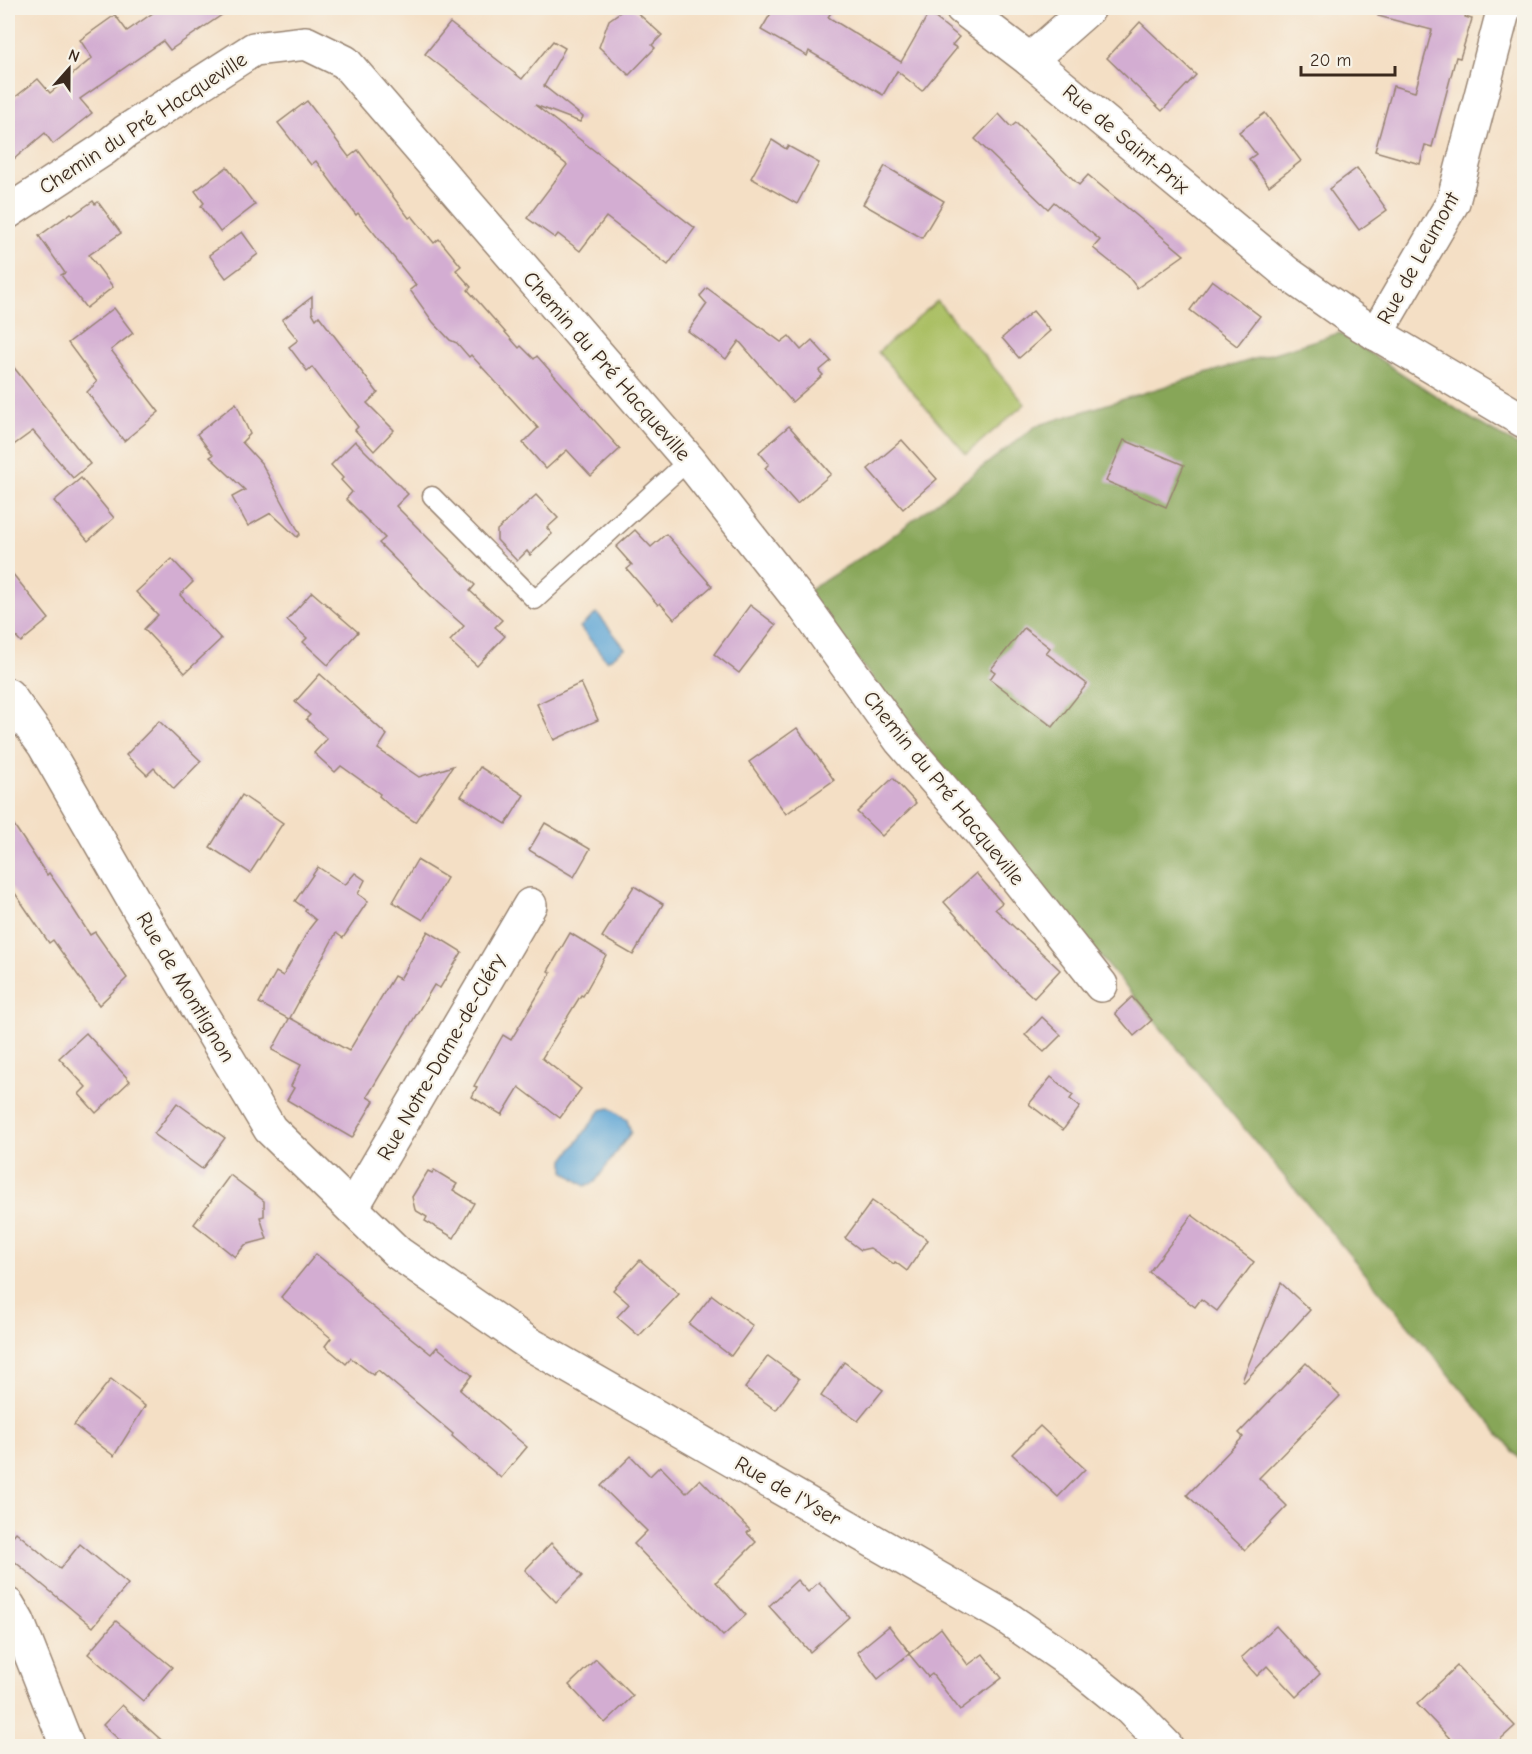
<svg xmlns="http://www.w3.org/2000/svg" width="1532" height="1754" font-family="'Comic Neue',sans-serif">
<rect width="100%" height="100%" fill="#f7f3e8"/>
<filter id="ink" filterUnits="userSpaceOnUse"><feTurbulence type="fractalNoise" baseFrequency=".0167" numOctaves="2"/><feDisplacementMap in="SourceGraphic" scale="12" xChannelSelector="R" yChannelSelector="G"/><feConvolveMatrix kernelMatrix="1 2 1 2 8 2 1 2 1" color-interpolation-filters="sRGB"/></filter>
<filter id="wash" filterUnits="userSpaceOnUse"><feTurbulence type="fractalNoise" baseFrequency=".008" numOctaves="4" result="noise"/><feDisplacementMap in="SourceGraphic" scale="24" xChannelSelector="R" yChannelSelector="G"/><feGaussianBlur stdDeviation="1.35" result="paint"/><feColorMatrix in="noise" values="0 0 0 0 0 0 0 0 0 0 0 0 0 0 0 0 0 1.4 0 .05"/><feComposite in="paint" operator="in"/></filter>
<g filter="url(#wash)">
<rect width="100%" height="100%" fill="#f4dfc5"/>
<!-- green -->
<path fill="#aabf63" stroke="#727440" stroke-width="1.5" d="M 937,301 L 1025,404 L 966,454 L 878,352 Z"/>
<!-- forest -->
<path fill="#87a659" stroke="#61683c" stroke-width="1.5" d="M 1339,333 L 1470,418 L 1524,449 L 1524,1464 L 1133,995 L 992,830 L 805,593 L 882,544 L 1036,426 Z"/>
<!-- water -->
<g fill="#5fa6d5" stroke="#4d687a" stroke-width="1.5">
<path d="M 597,613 L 625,648 L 607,661 L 580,627 Z"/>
<path d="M 610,1108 L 627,1120 L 631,1132 L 595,1182 L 585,1186 L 564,1171 L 564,1160 L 601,1110 Z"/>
</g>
<g id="blocks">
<!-- building -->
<g fill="#d3add2">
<path d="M 160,8 L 232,8 L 170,50 L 163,41 L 80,99 L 92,113 L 53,144 L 45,133 L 8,164 L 8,103 L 38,79 L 50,93 L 92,58 L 80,40 L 115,15 L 127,31 Z"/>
<path d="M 626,8 L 632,8 L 662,35 L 652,45 L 655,48 L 629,75 L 599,47 L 609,20 Z"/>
<path d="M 774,8 L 834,8 L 828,17 L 901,62 L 929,13 L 959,37 L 952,45 L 957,48 L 922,91 L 897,71 L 883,95 L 809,51 L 807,56 L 761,30 Z"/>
<path d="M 1379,8 L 1468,8 L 1465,17 L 1472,19 L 1460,58 L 1456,57 L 1432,147 L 1425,145 L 1420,164 L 1375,151 L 1393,86 L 1415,92 L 1432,30 L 1378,16 Z"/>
<path d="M 1140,22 L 1196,75 L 1162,111 L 1107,58 Z"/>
<path d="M 450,23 L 522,79 L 553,41 L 565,48 L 544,86 L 583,117 L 580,122 L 535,105 L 695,228 L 668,265 L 606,217 L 580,251 L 558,234 L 555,238 L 527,218 L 567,165 L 425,54 Z"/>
<path d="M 307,101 L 349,157 L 358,150 L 409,218 L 412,216 L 434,243 L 439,239 L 461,266 L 456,270 L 471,287 L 468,290 L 519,348 L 521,346 L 534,359 L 537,356 L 620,449 L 591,476 L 567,450 L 546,469 L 523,443 L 538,428 L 471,355 L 469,357 L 457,343 L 450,340 L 433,322 L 410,290 L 416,285 L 358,213 L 356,215 L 316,161 L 311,165 L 278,123 Z"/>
<path d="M 1265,113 L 1301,161 L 1269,186 L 1249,159 L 1256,154 L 1239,132 Z"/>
<path d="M 999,114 L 1011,127 L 1016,123 L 1079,185 L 1088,175 L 1184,255 L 1137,288 L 1128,276 L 1093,248 L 1100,240 L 1054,202 L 1048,209 L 975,139 Z"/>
<path d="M 772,140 L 786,149 L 788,146 L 819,163 L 797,204 L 751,178 Z"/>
<path d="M 885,166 L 944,201 L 922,238 L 863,204 Z"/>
<path d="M 227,167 L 255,205 L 220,232 L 201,206 L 204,203 L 195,191 Z"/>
<path d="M 1357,168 L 1387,210 L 1359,230 L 1329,189 Z"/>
<path d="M 93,201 L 95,204 L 98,202 L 121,233 L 89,255 L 113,287 L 86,308 L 61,275 L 65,273 L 39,236 L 71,213 L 73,215 Z"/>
<path d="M 242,232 L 258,254 L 226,278 L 209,255 Z"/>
<path d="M 1212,280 L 1260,316 L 1237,346 L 1190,310 Z"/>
<path d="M 707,288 L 781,342 L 789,336 L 801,350 L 812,340 L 831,361 L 819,371 L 823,375 L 792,402 L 739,341 L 726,359 L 688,331 L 707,304 L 700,296 Z"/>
<path d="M 312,297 L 312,312 L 316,319 L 319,316 L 378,393 L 367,403 L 394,430 L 374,451 L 355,430 L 358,427 L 312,367 L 307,371 L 289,347 L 298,340 L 282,320 Z"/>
<path d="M 114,308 L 133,333 L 111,350 L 159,412 L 124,441 L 87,392 L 97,382 L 68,343 Z"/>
<path d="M 1033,311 L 1050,331 L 1019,358 L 1002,338 Z"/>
<path d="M 8,360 L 90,464 L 73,478 L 33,431 L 8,449 Z"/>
<path d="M 236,403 L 250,434 L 242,442 L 262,464 L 300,534 L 297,537 L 271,513 L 248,526 L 232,497 L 245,490 L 210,457 L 213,455 L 197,434 Z"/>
<path d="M 789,426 L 831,474 L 797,504 L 765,468 L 769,464 L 759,452 Z"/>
<path d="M 902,440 L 937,479 L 903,509 L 868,469 Z"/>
<path d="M 1124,440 L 1184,465 L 1166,507 L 1106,481 Z"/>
<path d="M 355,441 L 408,494 L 396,506 L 475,585 L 470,591 L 502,620 L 495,627 L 505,636 L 477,666 L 450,641 L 464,626 L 438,603 L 379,543 L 385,538 L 346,499 L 352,492 L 341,480 L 343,478 L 331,465 Z"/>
<path d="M 81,478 L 114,518 L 88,541 L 54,501 Z"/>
<path d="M 536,495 L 558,518 L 547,528 L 552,534 L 530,555 L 527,551 L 517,561 L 497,540 L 497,530 Z"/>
<path d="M 635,530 L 651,547 L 666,534 L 712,586 L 674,619 L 660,603 L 658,605 L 627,569 L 632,565 L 616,547 Z"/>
<path d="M 172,559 L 193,582 L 180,595 L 221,639 L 185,673 L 144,629 L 158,615 L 136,592 Z"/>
<path d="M 8,568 L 49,619 L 21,642 L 8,628 Z"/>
<path d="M 312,592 L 358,632 L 328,665 L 303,642 L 307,638 L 287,620 Z"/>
<path d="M 750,605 L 776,625 L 739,673 L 714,654 Z"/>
<path d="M 1024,628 L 1050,648 L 1046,653 L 1087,684 L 1053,727 L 990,679 L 995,672 L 991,669 Z"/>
<path d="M 320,674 L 387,735 L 378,749 L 419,777 L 453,766 L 415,822 L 389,805 L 379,796 L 380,794 L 341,766 L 335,772 L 314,753 L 327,739 L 306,719 L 310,715 L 295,702 Z"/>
<path d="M 581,683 L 598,720 L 554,740 L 537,704 Z"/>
<path d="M 159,721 L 201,761 L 174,789 L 154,768 L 147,775 L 126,755 Z"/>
<path d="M 797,728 L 834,780 L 786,814 L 749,762 Z"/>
<path d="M 480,767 L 524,795 L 506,824 L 461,796 Z"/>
<path d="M 893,778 L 916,803 L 882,836 L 857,812 Z"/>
<path d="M 242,795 L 283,823 L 250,873 L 210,847 Z"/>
<path d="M 8,816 L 47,875 L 49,873 L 63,893 L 90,935 L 95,932 L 127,978 L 99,1005 L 53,940 L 49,943 L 8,883 Z"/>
<path d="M 545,823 L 590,849 L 574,877 L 529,850 Z"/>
<path d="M 417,860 L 447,878 L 423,920 L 393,902 Z"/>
<path d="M 318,867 L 345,885 L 355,873 L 365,880 L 358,894 L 368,901 L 343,938 L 336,933 L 290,1018 L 349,1051 L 394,976 L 400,979 L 428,931 L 462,952 L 440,988 L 434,985 L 367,1097 L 374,1101 L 352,1138 L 287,1100 L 294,1088 L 291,1086 L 301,1065 L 272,1050 L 289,1019 L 259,1003 L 276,972 L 283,976 L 309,929 L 316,920 L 305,911 L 306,909 L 295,901 Z"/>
<path d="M 976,873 L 1002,903 L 995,909 L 1060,970 L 1034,998 L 1003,969 L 944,902 Z"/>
<path d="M 634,886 L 663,904 L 633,955 L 602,937 Z"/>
<path d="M 570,933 L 606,955 L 583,996 L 581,995 L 542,1058 L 581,1089 L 560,1118 L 519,1087 L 502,1115 L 472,1097 L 477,1087 L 474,1086 L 503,1035 L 511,1040 L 551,973 L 548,971 Z"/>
<path d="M 1132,997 L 1152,1020 L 1134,1036 L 1115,1013 Z"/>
<path d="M 1042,1017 L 1061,1035 L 1044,1052 L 1025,1035 Z"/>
<path d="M 86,1033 L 130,1081 L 96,1113 L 79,1094 L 86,1087 L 59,1058 Z"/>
<path d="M 1051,1077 L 1073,1095 L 1070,1099 L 1080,1107 L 1063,1130 L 1029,1104 Z"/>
<path d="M 177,1103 L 225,1138 L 202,1169 L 154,1134 Z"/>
<path d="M 434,1170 L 457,1184 L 453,1190 L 474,1203 L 454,1238 L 425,1221 L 427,1217 L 415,1210 L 412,1197 L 428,1171 L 432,1173 Z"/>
<path d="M 230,1175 L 264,1201 L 264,1216 L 260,1217 L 267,1239 L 245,1245 L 235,1257 L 194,1224 Z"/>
<path d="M 872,1201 L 928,1240 L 907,1271 L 895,1262 L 894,1264 L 870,1248 L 861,1250 L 845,1238 Z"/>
<path d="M 1192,1215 L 1254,1262 L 1217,1311 L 1201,1299 L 1195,1307 L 1149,1272 Z"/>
<path d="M 316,1254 L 349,1281 L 363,1299 L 431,1354 L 437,1347 L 472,1375 L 460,1390 L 527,1447 L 501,1478 L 452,1436 L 453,1434 L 378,1370 L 373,1375 L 351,1358 L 346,1364 L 325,1346 L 331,1338 L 281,1297 Z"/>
<path d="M 640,1260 L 679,1294 L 639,1336 L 617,1317 L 629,1304 L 613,1290 Z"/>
<path d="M 1281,1283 L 1310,1310 L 1244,1382 L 1242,1381 Z"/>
<path d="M 712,1295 L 753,1326 L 731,1356 L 689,1324 Z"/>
<path d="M 768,1356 L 799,1379 L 776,1410 L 745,1388 Z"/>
<path d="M 844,1362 L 883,1390 L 858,1421 L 821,1396 Z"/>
<path d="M 1306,1363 L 1340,1396 L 1259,1478 L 1287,1506 L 1245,1550 L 1187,1495 L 1243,1437 L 1239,1433 Z"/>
<path d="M 111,1379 L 145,1406 L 114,1456 L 74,1425 Z"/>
<path d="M 1040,1426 L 1085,1469 L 1058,1497 L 1012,1454 Z"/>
<path d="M 631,1456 L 650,1476 L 660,1466 L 686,1493 L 700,1479 L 750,1530 L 747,1533 L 756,1542 L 716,1582 L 746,1615 L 723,1636 L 634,1544 L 647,1531 L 601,1486 Z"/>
<path d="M 16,1532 L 60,1569 L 80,1544 L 128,1584 L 93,1627 L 8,1556 L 8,1542 Z"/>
<path d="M 551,1543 L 582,1576 L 556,1602 L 525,1570 Z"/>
<path d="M 797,1580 L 808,1592 L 819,1582 L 849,1617 L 810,1652 L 769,1606 Z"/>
<path d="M 116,1621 L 172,1667 L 143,1701 L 88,1654 Z"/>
<path d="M 889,1626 L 910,1653 L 878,1679 L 857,1652 Z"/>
<path d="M 1276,1626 L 1320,1674 L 1296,1697 L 1267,1666 L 1257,1676 L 1241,1658 Z"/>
<path d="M 941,1628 L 968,1665 L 983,1654 L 1002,1678 L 960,1710 L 932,1674 L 928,1677 L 909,1654 Z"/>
<path d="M 596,1659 L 633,1696 L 605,1723 L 569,1685 Z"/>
<path d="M 1457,1666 L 1515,1726 L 1493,1746 L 1457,1746 L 1417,1704 Z"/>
<path d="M 122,1705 L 168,1746 L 126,1746 L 103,1725 Z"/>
</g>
</g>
</g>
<g filter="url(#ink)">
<use href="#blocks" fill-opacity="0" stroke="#988472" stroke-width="1.5"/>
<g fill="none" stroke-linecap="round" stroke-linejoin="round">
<defs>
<path id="lane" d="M 432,496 L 535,600 L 689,460"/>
<g id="street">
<path d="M 962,8 L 1030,60 L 1287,273 L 1355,321 L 1524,421"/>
<path d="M 1030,60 L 1089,8"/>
<path d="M 8,212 L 104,149 L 125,132 L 254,49 L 306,43 L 345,62 L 689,460 L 801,602 L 901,741 L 981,833 L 1101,985"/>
<path d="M 1376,334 L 1453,202 L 1504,8"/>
<path d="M 8,695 L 44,745 L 138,908 L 270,1129 L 398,1253 L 528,1343 L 1004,1616 L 1078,1667 L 1130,1709 L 1166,1746"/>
<path d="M 352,1208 L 530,905"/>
<path d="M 8,1605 L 18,1622 L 67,1746"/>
</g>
</defs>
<!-- lane casing -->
<use href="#lane" stroke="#988472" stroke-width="21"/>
<!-- street casing -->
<use href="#street" stroke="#988472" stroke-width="36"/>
<!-- lane -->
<use href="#lane" stroke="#fff" stroke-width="18"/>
<!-- street -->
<use href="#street" stroke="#fff" stroke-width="33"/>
</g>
</g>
<g text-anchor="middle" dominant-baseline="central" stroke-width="4.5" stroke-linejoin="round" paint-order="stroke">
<!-- street labels -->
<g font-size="21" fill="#3b2a1e" stroke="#f7f3e8">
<text transform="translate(143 123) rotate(-33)">Chemin du Pré Hacqueville</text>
<text transform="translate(1126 139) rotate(40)">Rue de Saint-Prix</text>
<text transform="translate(1418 258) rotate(-61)">Rue de Leumont</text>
<text transform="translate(607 366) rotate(49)">Chemin du Pré Hacqueville</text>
<text transform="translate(944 788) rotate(51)">Chemin du Pré Hacqueville</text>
<text transform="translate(186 987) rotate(59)">Rue de Montlignon</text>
<text transform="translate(441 1057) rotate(-60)">Rue Notre-Dame-de-Cléry</text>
<text transform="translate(788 1491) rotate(30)">Rue de l'Yser</text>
</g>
</g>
<!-- margin -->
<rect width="1532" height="1754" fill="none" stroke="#f7f3e8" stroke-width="30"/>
<!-- north arrow -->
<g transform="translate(69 69) rotate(21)" stroke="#f7f3e8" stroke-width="4.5" paint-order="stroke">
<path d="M0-4.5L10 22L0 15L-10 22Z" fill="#3b2a1e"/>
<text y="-9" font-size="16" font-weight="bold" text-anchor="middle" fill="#3b2a1e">N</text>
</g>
<!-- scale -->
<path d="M1301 66v9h94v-9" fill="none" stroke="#3b2a1e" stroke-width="3"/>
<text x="1310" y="66" font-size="18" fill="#3b2a1e" stroke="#f7f3e8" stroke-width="4.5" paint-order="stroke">20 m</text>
</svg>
